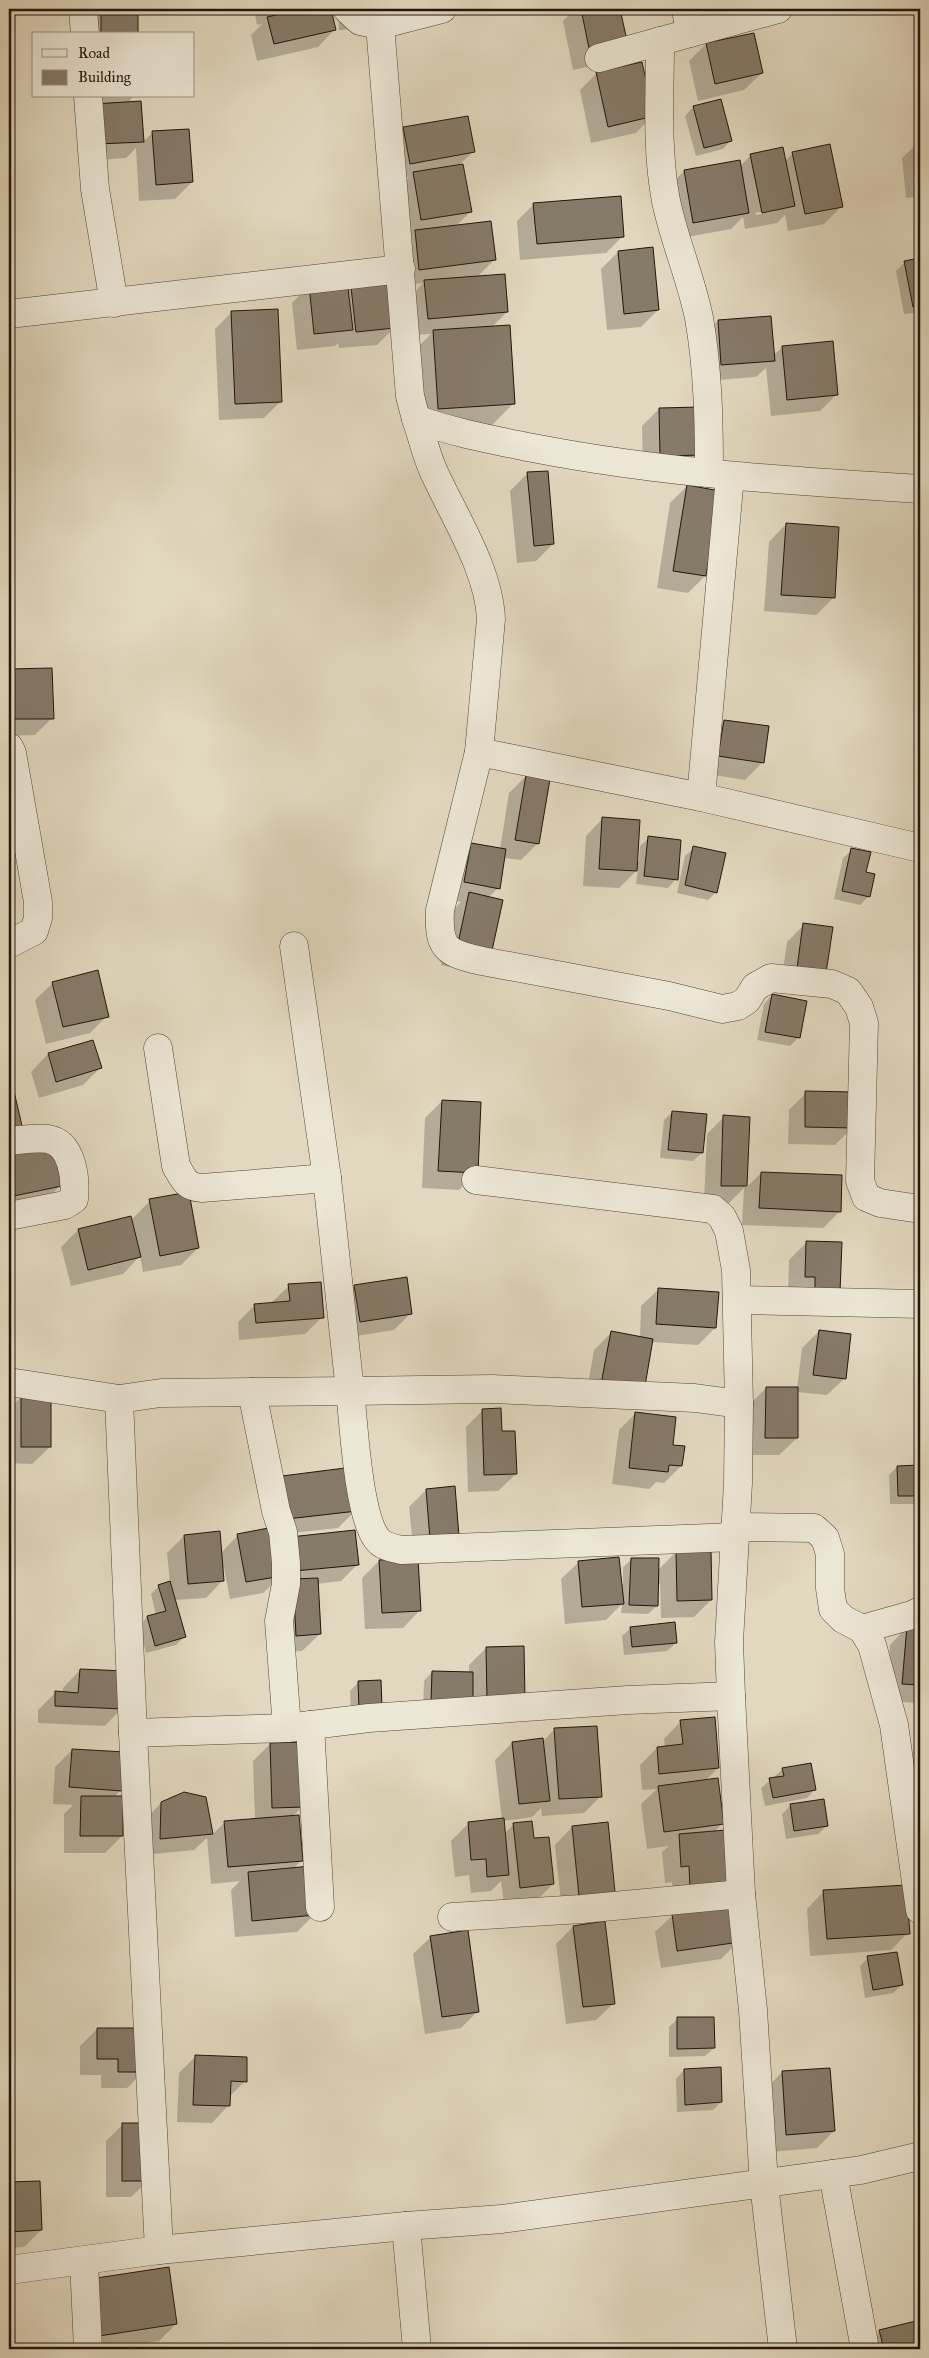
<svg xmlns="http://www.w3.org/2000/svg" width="929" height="2358" font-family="'IM FELL Great Primer',serif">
<rect width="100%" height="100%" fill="#e2d8bf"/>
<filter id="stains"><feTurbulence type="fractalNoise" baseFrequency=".004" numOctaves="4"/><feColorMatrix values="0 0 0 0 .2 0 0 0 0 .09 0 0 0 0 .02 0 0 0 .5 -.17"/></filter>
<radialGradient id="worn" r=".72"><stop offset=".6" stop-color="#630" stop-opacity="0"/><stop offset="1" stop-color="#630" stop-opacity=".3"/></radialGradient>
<!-- shadow -->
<g fill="#0003" fill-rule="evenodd">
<path d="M 91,9 L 137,9 L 137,34 L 85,34 Z"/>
<path d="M 254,9 L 330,9 L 335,29 L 318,47 L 257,61 L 251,35 L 262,24 L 257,25 Z"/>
<path d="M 338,9 L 450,9 L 381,28 L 339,30 Z"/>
<path d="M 575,9 L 619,9 L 627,44 L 610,62 L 573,70 L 563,21 Z"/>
<path d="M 681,9 L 742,9 L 683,22 Z"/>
<path d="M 706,44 L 762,73 L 744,90 L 698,101 L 689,61 Z"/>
<path d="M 597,73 L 653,115 L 636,133 L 591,143 L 580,90 Z"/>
<path d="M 83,96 L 134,96 L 127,103 L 143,142 L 153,132 L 192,182 L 175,199 L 139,201 L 136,148 L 126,158 L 80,161 Z"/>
<path d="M 693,107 L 731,140 L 723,149 L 696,156 L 685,116 Z"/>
<path d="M 404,128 L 474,151 L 459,165 L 470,212 L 456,226 L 495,259 L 476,278 L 507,312 L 491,328 L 514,403 L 489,428 L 414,433 L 409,356 L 431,334 L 411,335 L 408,299 L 423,283 L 402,286 L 396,190 L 409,177 L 393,180 L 387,146 Z"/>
<path d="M 920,141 L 920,196 L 906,198 L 902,158 Z"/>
<path d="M 793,153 L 841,207 L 824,224 L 788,231 L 785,215 L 777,223 L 745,229 L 743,217 L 731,229 L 676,239 L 667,188 L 684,171 L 739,167 L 751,155 L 785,161 ZM 776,209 L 776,211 L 756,215 L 755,213 Z"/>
<path d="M 534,204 L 623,236 L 606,253 L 520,260 L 517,221 Z"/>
<path d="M 618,252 L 658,310 L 641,327 L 607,330 L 601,269 Z"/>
<path d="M 920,260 L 920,312 L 904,314 L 896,271 L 905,262 Z"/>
<path d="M 346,282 L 394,328 L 377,345 L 339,348 L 338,343 L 335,346 L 297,350 L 292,303 L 309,286 Z"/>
<path d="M 232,312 L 281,401 L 264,418 L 219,420 L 215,329 Z"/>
<path d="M 718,321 L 773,356 L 782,347 L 837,394 L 820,411 L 771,416 L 766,368 L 756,377 L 705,381 L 701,338 Z"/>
<path d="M 659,409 L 701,454 L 684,471 L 643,473 L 642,426 Z"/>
<path d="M 527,474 L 553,544 L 536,561 L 517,563 L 510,491 Z"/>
<path d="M 687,486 L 705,576 L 688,593 L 657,588 L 670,503 Z"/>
<path d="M 786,524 L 833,598 L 816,615 L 764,611 L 769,542 Z"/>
<path d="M 9,670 L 51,670 L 52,718 L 35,735 L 9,736 Z"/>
<path d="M 724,721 L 768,727 L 762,763 L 745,780 L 702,773 L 707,738 Z"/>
<path d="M 526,776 L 538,843 L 521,860 L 504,858 L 498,888 L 488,898 L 473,972 L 441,965 L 452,911 L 461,902 L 447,899 L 454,861 L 471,844 L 500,849 L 509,793 Z"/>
<path d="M 603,818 L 637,861 L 639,861 L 640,846 L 649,838 L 676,879 L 668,888 L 636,884 L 638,869 L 619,888 L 583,886 L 586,836 Z"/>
<path d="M 694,848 L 716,892 L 708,900 L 677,893 L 685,856 Z"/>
<path d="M 852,850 L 865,873 L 873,875 L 868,897 L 860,905 L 834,899 L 843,858 Z"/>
<path d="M 804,925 L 824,979 L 807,996 L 780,993 L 787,942 Z"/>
<path d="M 53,983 L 107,1016 L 90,1033 L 46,1044 L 35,1000 Z"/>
<path d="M 772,995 L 806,1002 L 798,1038 L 790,1046 L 757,1040 L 764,1004 Z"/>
<path d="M 92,1042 L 100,1068 L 83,1085 L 39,1098 L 31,1072 L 48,1054 Z"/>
<path d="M 9,1075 L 22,1130 L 9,1143 Z"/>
<path d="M 806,1093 L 852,1128 L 835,1145 L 788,1144 L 789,1110 Z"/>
<path d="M 442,1101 L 476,1172 L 459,1190 L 422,1188 L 425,1118 Z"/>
<path d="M 673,1112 L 702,1153 L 693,1161 L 660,1158 L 664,1120 Z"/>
<path d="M 724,1117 L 749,1118 L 746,1188 L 761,1173 L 840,1211 L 823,1228 L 742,1225 L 744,1188 L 729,1203 L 704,1202 L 707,1134 Z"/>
<path d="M 52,1146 L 60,1186 L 43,1203 L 9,1210 L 9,1155 Z"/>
<path d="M 150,1201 L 198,1248 L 181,1265 L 143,1272 L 140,1256 L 123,1274 L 71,1286 L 61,1247 L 78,1230 L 131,1220 Z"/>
<path d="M 806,1243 L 839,1292 L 788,1293 L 789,1260 Z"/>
<path d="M 289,1286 L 322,1317 L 305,1334 L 239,1340 L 238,1322 L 255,1305 L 271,1303 Z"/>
<path d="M 354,1286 L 411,1313 L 394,1330 L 343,1338 L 337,1303 Z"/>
<path d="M 659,1289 L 715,1328 L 698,1345 L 651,1342 L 643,1392 L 626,1409 L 585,1401 L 594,1350 L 611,1333 L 640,1338 L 641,1306 Z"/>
<path d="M 819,1331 L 845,1378 L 827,1395 L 797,1392 L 797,1438 L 779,1455 L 749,1455 L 749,1405 L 766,1388 L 797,1389 L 802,1348 Z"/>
<path d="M 22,1396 L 50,1447 L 32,1464 L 9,1463 L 9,1409 Z"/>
<path d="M 483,1410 L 501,1432 L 516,1474 L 498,1491 L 468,1492 L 466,1427 Z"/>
<path d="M 636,1413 L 671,1446 L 681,1466 L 664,1483 L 656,1482 L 649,1489 L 612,1484 L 619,1430 Z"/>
<path d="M 897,1467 L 920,1467 L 920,1504 L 890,1504 L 889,1475 Z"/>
<path d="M 426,1490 L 441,1553 L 414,1555 L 409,1507 Z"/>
<path d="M 266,1495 L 355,1511 L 338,1528 L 274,1535 L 358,1564 L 341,1581 L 317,1584 L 320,1634 L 302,1651 L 280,1652 L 277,1580 L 263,1593 L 230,1599 L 224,1568 L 222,1568 L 223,1580 L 206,1598 L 174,1600 L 184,1637 L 176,1645 L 146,1653 L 139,1626 L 147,1617 L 156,1615 L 151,1594 L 159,1586 L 170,1583 L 167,1553 L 184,1536 L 221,1553 L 238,1535 L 269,1529 Z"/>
<path d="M 676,1552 L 711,1600 L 694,1617 L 661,1618 L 660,1584 L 658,1584 L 657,1606 L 648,1614 L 621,1613 L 622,1604 L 606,1620 L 565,1624 L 561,1579 L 579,1562 L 623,1584 L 623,1567 L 632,1559 L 658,1570 Z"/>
<path d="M 379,1561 L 420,1610 L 403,1628 L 365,1629 L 362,1578 Z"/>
<path d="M 907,1627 L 920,1628 L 920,1701 L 918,1703 L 886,1701 L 890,1645 Z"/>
<path d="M 631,1628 L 676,1643 L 667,1651 L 624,1655 L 622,1636 Z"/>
<path d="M 486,1648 L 524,1700 L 423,1711 L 424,1681 L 432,1672 L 469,1673 L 469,1665 Z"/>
<path d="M 80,1670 L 122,1708 L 105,1726 L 38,1723 L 38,1710 L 55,1693 L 63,1693 L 63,1688 Z"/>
<path d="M 359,1682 L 380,1708 L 351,1716 L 350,1691 Z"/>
<path d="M 681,1721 L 718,1768 L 705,1781 L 723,1823 L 713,1833 L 729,1887 L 674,1907 L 672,1882 L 665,1883 L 662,1852 L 669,1846 L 647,1849 L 641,1804 L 657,1789 L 642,1790 L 640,1765 L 657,1748 L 665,1747 L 664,1739 Z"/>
<path d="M 554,1730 L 601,1796 L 584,1813 L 542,1816 L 541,1808 L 532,1817 L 503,1821 L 504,1834 L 514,1824 L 533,1840 L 553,1884 L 536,1901 L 504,1904 L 501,1881 L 491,1891 L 471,1893 L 469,1875 L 455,1877 L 451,1841 L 468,1824 L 502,1820 L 495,1760 L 512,1743 L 542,1742 Z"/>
<path d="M 270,1744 L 302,1807 L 292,1817 L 301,1861 L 293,1869 L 314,1915 L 297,1932 L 235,1937 L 231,1890 L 240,1881 L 211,1884 L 207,1838 L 194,1850 L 144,1855 L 144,1821 L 161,1803 L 205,1798 L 212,1835 L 225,1822 L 255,1820 L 253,1761 Z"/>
<path d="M 72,1750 L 121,1790 L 114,1797 L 122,1836 L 105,1853 L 64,1853 L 64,1814 L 73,1805 L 53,1804 L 55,1767 Z"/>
<path d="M 920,1753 L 920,1796 L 916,1797 L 909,1765 Z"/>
<path d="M 783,1769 L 815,1789 L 807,1798 L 765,1806 L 761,1788 Z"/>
<path d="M 791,1805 L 827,1826 L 818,1834 L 786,1839 L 782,1814 Z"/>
<path d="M 572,1827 L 614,1891 L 597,1908 L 562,1912 L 555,1845 Z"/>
<path d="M 824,1891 L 908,1933 L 891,1950 L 810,1956 L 807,1909 Z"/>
<path d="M 673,1915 L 738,1942 L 721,1959 L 661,1968 L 655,1932 Z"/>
<path d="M 573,1927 L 614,2003 L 596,2020 L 566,2024 L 556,1944 Z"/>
<path d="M 431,1937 L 478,2011 L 461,2028 L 425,2034 L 413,1954 Z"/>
<path d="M 868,1958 L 902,1985 L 893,1993 L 865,1998 L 860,1966 Z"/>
<path d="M 677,2019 L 714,2048 L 705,2056 L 669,2057 L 669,2027 Z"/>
<path d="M 97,2029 L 144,2071 L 127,2088 L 101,2088 L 101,2075 L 80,2075 L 80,2046 Z"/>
<path d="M 196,2056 L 245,2081 L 229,2097 L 229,2105 L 212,2123 L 177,2122 L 179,2073 Z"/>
<path d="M 829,2069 L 834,2131 L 817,2148 L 770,2152 L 765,2090 L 782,2072 Z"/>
<path d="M 684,2070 L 721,2102 L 713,2110 L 677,2112 L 676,2079 Z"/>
<path d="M 123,2124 L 149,2180 L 131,2197 L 106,2197 L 106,2141 Z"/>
<path d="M 39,2182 L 41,2230 L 24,2247 L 9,2248 L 9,2183 Z"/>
<path d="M 74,2297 L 176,2324 L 159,2341 L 102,2349 L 82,2349 Z"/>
<path d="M 920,2321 L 920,2349 L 863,2349 L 880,2331 Z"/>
</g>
<!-- building -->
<g fill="#867a69" stroke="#22140c">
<rect x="101" y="9" width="37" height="25"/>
<path d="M 303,9 L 331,9 L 336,30 L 274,44 L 267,17 Z"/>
<path d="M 581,9 L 620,9 L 628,45 L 590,53 Z"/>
<path d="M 754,33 L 763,73 L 715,84 L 706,43 Z"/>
<path d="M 642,62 L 654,116 L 608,127 L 596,72 Z"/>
<path d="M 721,99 L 732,141 L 704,148 L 693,106 Z"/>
<path d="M 141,101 L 144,142 L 97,144 L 94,104 Z"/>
<path d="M 468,116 L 475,152 L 410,164 L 403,127 Z"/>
<path d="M 189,129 L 193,182 L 156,185 L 152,131 Z"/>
<path d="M 830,144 L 843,207 L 805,214 L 792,152 Z"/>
<path d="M 783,147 L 795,206 L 762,213 L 750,154 Z"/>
<path d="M 740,160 L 749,213 L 693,223 L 684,170 Z"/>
<path d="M 463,164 L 472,212 L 421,220 L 413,172 Z"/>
<path d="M 621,196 L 624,237 L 537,244 L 533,203 Z"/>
<path d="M 491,221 L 496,260 L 419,270 L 415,230 Z"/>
<path d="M 653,247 L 659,310 L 624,314 L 618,251 Z"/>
<path d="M 920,258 L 920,305 L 913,307 L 904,261 Z"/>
<path d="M 505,274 L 508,312 L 428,319 L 424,280 Z"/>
<path d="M 390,275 L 395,328 L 356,332 L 350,278 Z"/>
<path d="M 347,280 L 353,330 L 314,334 L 309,285 Z"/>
<path d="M 278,309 L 282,402 L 235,404 L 231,311 Z"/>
<path d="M 771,316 L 775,361 L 721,365 L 718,320 Z"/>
<path d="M 510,325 L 515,404 L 438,409 L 433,330 Z"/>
<path d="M 833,341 L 838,395 L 787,400 L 782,346 Z"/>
<path d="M 701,407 L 703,455 L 660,456 L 659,408 Z"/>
<path d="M 548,471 L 554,544 L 534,546 L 527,472 Z"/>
<path d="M 687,485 L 720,491 L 706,576 L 673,571 Z"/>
<path d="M 786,523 L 839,527 L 835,598 L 781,595 Z"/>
<path d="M 52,668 L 54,719 L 9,719 L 9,669 Z"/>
<path d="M 724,720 L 769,726 L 764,763 L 718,756 Z"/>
<path d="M 526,775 L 550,779 L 539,844 L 515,840 Z"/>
<path d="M 602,817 L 640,820 L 637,871 L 599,869 Z"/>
<path d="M 648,836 L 681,840 L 678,880 L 644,876 Z"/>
<path d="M 471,843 L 506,849 L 500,889 L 464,882 Z"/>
<path d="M 693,846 L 726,853 L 717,893 L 685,885 Z"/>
<path d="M 851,848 L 871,852 L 866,872 L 875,874 L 870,897 L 842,891 Z"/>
<path d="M 469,892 L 503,900 L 491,955 L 457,948 Z"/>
<path d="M 803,923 L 833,927 L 825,980 L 796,976 Z"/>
<path d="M 98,970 L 109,1017 L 63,1027 L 52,982 Z"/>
<path d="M 772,994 L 807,1001 L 800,1038 L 765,1032 Z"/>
<path d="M 93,1040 L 102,1068 L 56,1082 L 48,1053 Z"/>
<path d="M 9,1070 L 23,1130 L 9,1134 Z"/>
<path d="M 805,1091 L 854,1092 L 853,1128 L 805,1127 Z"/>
<path d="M 442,1100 L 481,1102 L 478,1173 L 438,1171 Z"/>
<path d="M 672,1111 L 707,1114 L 703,1153 L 668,1150 Z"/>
<path d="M 723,1115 L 750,1117 L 747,1186 L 721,1186 Z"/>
<path d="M 53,1145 L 62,1186 L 9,1197 L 9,1154 Z"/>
<path d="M 761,1172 L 842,1175 L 841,1212 L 759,1208 Z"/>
<path d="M 189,1192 L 199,1248 L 160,1256 L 149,1199 Z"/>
<path d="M 131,1216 L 141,1257 L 88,1270 L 78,1229 Z"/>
<path d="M 806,1241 L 842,1242 L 840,1292 L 815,1291 L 815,1277 L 805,1277 Z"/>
<path d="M 407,1277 L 412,1314 L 360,1322 L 354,1285 Z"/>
<path d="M 321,1282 L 324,1318 L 256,1323 L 254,1304 L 290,1301 L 288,1284 Z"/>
<path d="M 658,1288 L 719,1292 L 716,1328 L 656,1324 Z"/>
<path d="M 819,1330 L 851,1334 L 846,1379 L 813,1375 Z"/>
<path d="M 611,1331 L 653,1339 L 644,1392 L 601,1384 Z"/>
<path d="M 766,1387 L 798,1387 L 798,1438 L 765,1438 Z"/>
<rect x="21" y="1395" width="30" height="52"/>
<path d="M 501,1408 L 502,1431 L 515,1431 L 517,1474 L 484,1475 L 482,1409 Z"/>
<path d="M 635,1412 L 676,1417 L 673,1445 L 685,1446 L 682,1466 L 669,1465 L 668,1472 L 629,1468 Z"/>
<path d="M 920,1465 L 920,1496 L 898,1496 L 897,1466 Z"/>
<path d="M 353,1467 L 357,1511 L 287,1519 L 282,1476 Z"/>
<path d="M 455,1486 L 459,1536 L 430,1539 L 426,1489 Z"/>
<path d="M 274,1527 L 282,1576 L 246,1582 L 237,1534 Z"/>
<path d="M 355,1530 L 359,1565 L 294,1571 L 290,1537 Z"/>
<path d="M 220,1531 L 224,1581 L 188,1584 L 184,1535 Z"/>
<path d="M 711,1550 L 712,1600 L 677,1601 L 676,1551 Z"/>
<path d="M 619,1557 L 624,1604 L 582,1607 L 578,1561 Z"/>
<path d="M 418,1558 L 421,1611 L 382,1613 L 379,1560 Z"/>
<path d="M 631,1558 L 659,1558 L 658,1606 L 629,1605 Z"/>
<path d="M 318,1578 L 321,1634 L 296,1636 L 293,1579 Z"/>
<path d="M 170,1581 L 186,1637 L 155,1646 L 147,1616 L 166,1611 L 158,1585 Z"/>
<path d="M 675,1622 L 677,1643 L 632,1647 L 630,1627 Z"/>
<path d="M 907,1626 L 920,1627 L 920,1685 L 902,1684 Z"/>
<path d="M 524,1646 L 525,1700 L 487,1701 L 486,1647 Z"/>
<path d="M 80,1669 L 125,1671 L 123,1709 L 55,1706 L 55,1691 L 78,1693 Z"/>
<path d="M 432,1671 L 473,1672 L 473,1704 L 431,1703 Z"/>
<path d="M 381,1680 L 382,1708 L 359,1709 L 358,1681 Z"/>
<path d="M 715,1717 L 719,1768 L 659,1774 L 657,1747 L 683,1744 L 680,1720 Z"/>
<path d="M 597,1726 L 602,1797 L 559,1799 L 554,1728 Z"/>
<path d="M 543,1738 L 550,1801 L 519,1804 L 512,1742 Z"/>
<path d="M 301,1742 L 304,1807 L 272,1808 L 270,1743 Z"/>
<path d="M 72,1749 L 125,1752 L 122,1791 L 69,1787 Z"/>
<path d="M 811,1763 L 816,1790 L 773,1798 L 769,1778 L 784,1776 L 782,1768 Z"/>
<path d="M 718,1778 L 724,1824 L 664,1832 L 658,1786 Z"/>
<path d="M 184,1792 L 206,1797 L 213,1834 L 160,1839 L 161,1802 Z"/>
<path d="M 81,1796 L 123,1796 L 123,1836 L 80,1836 Z"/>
<path d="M 824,1799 L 828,1826 L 794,1831 L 790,1804 Z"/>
<path d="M 299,1815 L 303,1861 L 228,1867 L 224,1821 Z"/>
<path d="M 504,1818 L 509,1875 L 487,1877 L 486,1859 L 471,1860 L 468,1822 Z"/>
<path d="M 532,1821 L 534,1838 L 549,1837 L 554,1884 L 520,1888 L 513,1823 Z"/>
<path d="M 608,1822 L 615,1892 L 579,1896 L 572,1826 Z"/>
<path d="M 726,1830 L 730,1887 L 690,1890 L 689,1866 L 681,1867 L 679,1834 Z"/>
<path d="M 311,1866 L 315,1915 L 252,1921 L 248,1872 Z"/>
<path d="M 906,1885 L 910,1934 L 827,1939 L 823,1890 Z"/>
<path d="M 734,1905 L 740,1942 L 677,1951 L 672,1914 Z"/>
<path d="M 605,1921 L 615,2004 L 583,2007 L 573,1926 Z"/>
<path d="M 468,1930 L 479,2012 L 442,2017 L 430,1936 Z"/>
<path d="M 897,1952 L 903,1985 L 873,1990 L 867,1956 Z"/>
<path d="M 677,2017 L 714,2017 L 715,2048 L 677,2049 Z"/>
<path d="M 97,2028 L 145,2028 L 145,2072 L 118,2072 L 118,2059 L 97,2059 Z"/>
<path d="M 195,2055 L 247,2057 L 247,2082 L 231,2081 L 230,2106 L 193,2105 Z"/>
<path d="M 721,2067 L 722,2102 L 685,2105 L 684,2069 Z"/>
<path d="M 830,2068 L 835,2131 L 786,2135 L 782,2071 Z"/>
<rect x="122" y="2123" width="28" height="58"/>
<path d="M 40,2181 L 42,2230 L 9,2232 L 9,2182 Z"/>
<path d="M 169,2267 L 177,2324 L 99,2336 L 90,2279 Z"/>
<path d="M 920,2320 L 920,2349 L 884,2349 L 879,2330 Z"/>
</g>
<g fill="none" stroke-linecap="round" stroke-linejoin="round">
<defs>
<g id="minor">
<path d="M 83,9 L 85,34"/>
<path d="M 347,9 L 360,21 L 380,25"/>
<path d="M 442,9 L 380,25 L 410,396 L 416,419 C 454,433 494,440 533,448 C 661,473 790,481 920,489"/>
<path d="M 686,9 L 690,33"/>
<path d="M 660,41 C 660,94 656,149 666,201 C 674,240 691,278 699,318 C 708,369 709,421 709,473"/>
<path d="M 599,58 L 778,9"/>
<path d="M 88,96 L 95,189 L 114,303"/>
<path d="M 9,314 L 401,269"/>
<path d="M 416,419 C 422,436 426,454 433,470 C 453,515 489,569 491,619 L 479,752 L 440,910 C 438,949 446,953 482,961 L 669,996 L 722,1009 L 738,1006 L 747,1000 L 755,987 L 771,978 L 832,984 L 848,991 L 859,1007 L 864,1023 L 860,1181 L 866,1197 L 880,1203 L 920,1209"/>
<path d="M 9,747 L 12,753 L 38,902 L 38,918 L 34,931 L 9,944"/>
<path d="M 479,752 L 701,797 L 920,848"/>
<path d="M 701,797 L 730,476"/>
<path d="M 294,946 L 327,1178 L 350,1391 L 492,1389 L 695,1398 L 739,1404 L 738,1483 L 729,1642 L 731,1696 L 741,1894 L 753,2010 L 764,2184 L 783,2349"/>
<path d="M 158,1048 L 176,1166 C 184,1180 186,1187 202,1188 L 327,1178"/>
<path d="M 9,1141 C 21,1140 37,1137 48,1139 C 73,1143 76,1180 74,1199 L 65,1205 L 9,1216"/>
<path d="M 476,1180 L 713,1209 L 722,1217 L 729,1231 L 736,1270 L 739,1404"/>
<path d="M 737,1300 L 920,1304"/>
<path d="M 9,1382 L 119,1399"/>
<path d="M 252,1392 L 276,1511 L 283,1532 L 286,1563 L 286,1584 L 279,1621 L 287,1728"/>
<path d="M 735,1527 L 814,1528 L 825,1538 L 830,1554 L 830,1588 L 833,1609 L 843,1619 L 862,1629 L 872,1645 L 894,1725 L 920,1910"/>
<path d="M 862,1629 L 912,1615 L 920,1611"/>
<path d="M 731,1696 L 628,1700 L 369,1718 L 287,1728 L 133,1733 L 119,1399 L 161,1393 L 350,1391 C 354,1426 358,1514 377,1539 C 383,1547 393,1548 402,1550 L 735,1537"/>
<path d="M 310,1725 L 320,1907"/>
<path d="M 133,1733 L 159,2250"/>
<path d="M 452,1917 L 582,1909 L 741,1894"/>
<path d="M 833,2174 L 865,2349"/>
<path d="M 406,2226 L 417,2349"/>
<path d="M 84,2261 L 88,2349"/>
</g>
<path id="tertiary" d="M 9,2270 L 159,2250 L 406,2226 L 502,2219 L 861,2170 L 920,2156"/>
</defs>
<!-- minor casing -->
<use href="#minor" stroke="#524539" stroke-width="29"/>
<!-- tertiary casing -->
<use href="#tertiary" stroke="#524539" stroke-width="29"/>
<!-- minor -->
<use href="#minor" stroke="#ece6d5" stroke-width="28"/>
<!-- tertiary -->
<use href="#tertiary" stroke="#ece6d5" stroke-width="28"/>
</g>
<!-- margin -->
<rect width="929" height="2358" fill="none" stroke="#e2d8bf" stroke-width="30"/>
<rect x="10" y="10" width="909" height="2338" fill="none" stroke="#22140c" stroke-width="2.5"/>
<rect x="15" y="15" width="899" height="2328" fill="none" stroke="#22140c"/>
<!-- legend -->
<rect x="32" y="32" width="162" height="65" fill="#ece6d5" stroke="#9b9285"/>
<rect x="42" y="49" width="25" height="8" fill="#ece6d5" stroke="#9b9285"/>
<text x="78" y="58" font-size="15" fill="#22140c">Road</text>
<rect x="42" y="70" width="25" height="15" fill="#867a69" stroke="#9b9285"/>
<text x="78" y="82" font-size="15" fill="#22140c">Building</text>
<rect width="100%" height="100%" filter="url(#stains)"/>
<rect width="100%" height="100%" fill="url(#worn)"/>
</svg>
